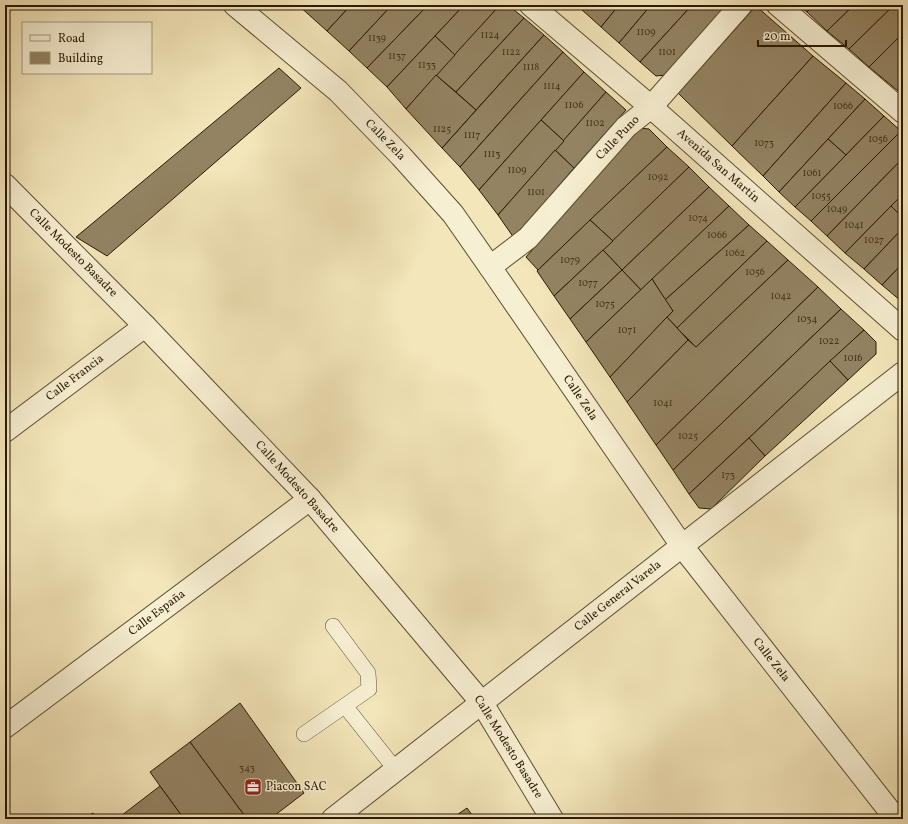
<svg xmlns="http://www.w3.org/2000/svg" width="908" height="824" font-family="Vollkorn,serif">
<rect width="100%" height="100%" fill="#f3e6ba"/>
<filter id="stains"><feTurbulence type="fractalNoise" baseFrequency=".005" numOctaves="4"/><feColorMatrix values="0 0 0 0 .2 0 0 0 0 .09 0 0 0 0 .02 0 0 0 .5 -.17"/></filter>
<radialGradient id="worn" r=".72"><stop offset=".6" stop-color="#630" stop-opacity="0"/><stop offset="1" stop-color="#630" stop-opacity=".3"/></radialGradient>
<!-- building -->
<g fill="#938362" stroke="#2a1802">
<path d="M 298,5 L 351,5 L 327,31 Z"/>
<path d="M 351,5 L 392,5 L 349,51 L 327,31 Z"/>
<path d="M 392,5 L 428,5 L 367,68 L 349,51 Z"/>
<path d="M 428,5 L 464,5 L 387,87 L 367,68 Z"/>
<path d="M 464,5 L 500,5 L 455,55 L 435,36 Z"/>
<path d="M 500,5 L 508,5 L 524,18 L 456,92 L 436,75 Z"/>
<path d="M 584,5 L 619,5 L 601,27 L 581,9 Z"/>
<path d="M 619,5 L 651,5 L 619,43 L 601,27 Z"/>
<path d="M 651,5 L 692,5 L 640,62 L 619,43 Z"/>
<path d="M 692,5 L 729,5 L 666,75 L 656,76 L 640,62 Z"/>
<path d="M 798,5 L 814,5 L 807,12 Z"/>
<path d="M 814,5 L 854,5 L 827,31 L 807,12 Z"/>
<path d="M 854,5 L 894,5 L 849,49 L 827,31 Z"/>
<path d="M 894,5 L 903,5 L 903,33 L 869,67 L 849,49 Z"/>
<path d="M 756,6 L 813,56 L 732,146 L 678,93 Z"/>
<path d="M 524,18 L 544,35 L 476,110 L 456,92 Z"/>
<path d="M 903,33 L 903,95 L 869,67 Z"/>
<path d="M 544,35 L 563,52 L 460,167 L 442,148 Z"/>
<path d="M 435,36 L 455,55 L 406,109 L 387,87 Z"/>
<path d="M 563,52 L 584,72 L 479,190 L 460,167 Z"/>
<path d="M 813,56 L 846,83 L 763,176 L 732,146 Z"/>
<path d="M 279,68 L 301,88 L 107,256 L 76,237 Z"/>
<path d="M 584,72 L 606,92 L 564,141 L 541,120 Z"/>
<path d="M 436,75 L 476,110 L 442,148 L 406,109 Z"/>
<path d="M 846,83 L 865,99 L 779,192 L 763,176 Z"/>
<path d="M 606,92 L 626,110 L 574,168 L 555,150 Z"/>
<path d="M 865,99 L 884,116 L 846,155 L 828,139 Z"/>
<path d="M 884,116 L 901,131 L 811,221 L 795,207 Z"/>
<path d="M 541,120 L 564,141 L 498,215 L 479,190 Z"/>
<path d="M 639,128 L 649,129 L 667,147 L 538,270 L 526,257 Z"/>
<path d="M 901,131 L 903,133 L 903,158 L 827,236 L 811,221 Z"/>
<path d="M 828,139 L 846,155 L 795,207 L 779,192 Z"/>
<path d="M 667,147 L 689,167 L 613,241 L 590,220 Z"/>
<path d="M 555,150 L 574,168 L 514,238 L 498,215 Z"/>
<path d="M 903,158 L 903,194 L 845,253 L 827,236 Z"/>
<path d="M 689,167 L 709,187 L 622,270 L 603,250 Z"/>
<path d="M 709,187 L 729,206 L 641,290 L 622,270 Z"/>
<path d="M 903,194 L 903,218 L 891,206 Z"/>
<path d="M 729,206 L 749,225 L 665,300 L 652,279 Z"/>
<path d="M 891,206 L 903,218 L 903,228 L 864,269 L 845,253 Z"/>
<path d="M 590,220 L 613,241 L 554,296 L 537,271 Z"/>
<path d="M 749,225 L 767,241 L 677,328 L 667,317 L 673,311 L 665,300 Z"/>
<path d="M 903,228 L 903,263 L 882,285 L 864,269 Z"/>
<path d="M 767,241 L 788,260 L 696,347 L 677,328 Z"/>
<path d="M 603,250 L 622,270 L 570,319 L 554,296 Z"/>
<path d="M 788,260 L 818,287 L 656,445 L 627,402 L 688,340 L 696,347 Z"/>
<path d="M 903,263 L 903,299 L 901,301 L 882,285 Z"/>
<path d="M 622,270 L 641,290 L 586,342 L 570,319 Z"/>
<path d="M 652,279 L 673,311 L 610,377 L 586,342 Z"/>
<path d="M 818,287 L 841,309 L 673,470 L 656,445 Z"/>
<path d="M 841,309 L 864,330 L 689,494 L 673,470 Z"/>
<path d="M 667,317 L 688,340 L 627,402 L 610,377 Z"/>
<path d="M 864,330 L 876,342 L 876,354 L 848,380 L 830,361 Z"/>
<path d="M 830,361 L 848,380 L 765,456 L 749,438 Z"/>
<path d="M 749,438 L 765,456 L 711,509 L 699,508 L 689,494 Z"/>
<path d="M 240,703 L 304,793 L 270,819 L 247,819 L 190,742 Z"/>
<path d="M 190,742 L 247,819 L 184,819 L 160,786 L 150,772 Z"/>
<path d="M 160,786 L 184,819 L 117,819 Z"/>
<path d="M 467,808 L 475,819 L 451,819 Z"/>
<path d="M 93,813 L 98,819 L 84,819 Z"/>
</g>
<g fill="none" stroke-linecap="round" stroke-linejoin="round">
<defs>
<g id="service">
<path d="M 345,706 L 396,770"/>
<path d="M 304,734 L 369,689 L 368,673 L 333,626"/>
</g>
<g id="minor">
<path d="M 235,5 L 338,91 L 401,156 L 453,214 L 490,267 L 682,546 L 896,819"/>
<path d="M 778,5 L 903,112"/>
<path d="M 5,185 L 145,326 L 310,499 L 482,703 L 552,819"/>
<path d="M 490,267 L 528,238 L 626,127 L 651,107 L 741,5"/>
<path d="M 5,431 L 145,326"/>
<path d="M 5,727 L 310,499"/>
<path d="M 333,819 L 903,373"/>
</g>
<path id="tertiary" d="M 531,5 L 651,107 L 903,330"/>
</defs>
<!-- service casing -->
<use href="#service" stroke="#5c4c30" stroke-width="16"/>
<!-- minor casing -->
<use href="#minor" stroke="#5c4c30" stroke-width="24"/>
<!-- tertiary casing -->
<use href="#tertiary" stroke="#5c4c30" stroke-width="24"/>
<!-- service -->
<use href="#service" stroke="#f7efd2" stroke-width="15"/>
<!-- minor -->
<use href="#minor" stroke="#f7efd2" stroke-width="22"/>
<!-- tertiary -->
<use href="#tertiary" stroke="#f7efd2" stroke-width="22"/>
</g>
<!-- icons -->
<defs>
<symbol id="office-square" viewBox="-11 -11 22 22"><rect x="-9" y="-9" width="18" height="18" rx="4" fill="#8f2418" stroke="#f7efd2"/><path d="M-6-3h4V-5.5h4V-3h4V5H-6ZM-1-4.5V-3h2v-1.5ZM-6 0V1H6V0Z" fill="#fff"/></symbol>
</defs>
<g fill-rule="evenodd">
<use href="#office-square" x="243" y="777" width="20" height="20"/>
</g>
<g text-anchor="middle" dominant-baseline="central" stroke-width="3" stroke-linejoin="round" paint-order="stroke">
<!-- number labels -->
<g font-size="10" fill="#44331a">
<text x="646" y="32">1109</text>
<text x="490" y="35">1124</text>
<text x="377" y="38">1139</text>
<text x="511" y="52">1122</text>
<text x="667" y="52">1101</text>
<text x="397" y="56">1137</text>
<text x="427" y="65">1133</text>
<text x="531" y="67">1118</text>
<text x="552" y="86">1114</text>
<text x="574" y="105">1106</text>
<text x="843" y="106">1066</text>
<text x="595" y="123">1102</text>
<text x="442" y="129">1125</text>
<text x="472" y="135">1117</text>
<text x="878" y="139">1056</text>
<text x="764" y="143">1073</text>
<text x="492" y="154">1113</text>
<text x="517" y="170">1109</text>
<text x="812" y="173">1061</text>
<text x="658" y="177">1092</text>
<text x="536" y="192">1101</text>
<text x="821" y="196">1055</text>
<text x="837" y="209">1049</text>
<text x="698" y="218">1074</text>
<text x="854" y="225">1041</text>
<text x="717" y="235">1066</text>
<text x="874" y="240">1027</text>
<text x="735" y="253">1062</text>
<text x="570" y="260">1079</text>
<text x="755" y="272">1056</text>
<text x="588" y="283">1077</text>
<text x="781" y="296">1042</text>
<text x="605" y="304">1075</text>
<text x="807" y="319">1034</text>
<text x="627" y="330">1071</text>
<text x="829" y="341">1022</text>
<text x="853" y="358">1016</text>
<text x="663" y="403">1041</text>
<text x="688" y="436">1025</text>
<text x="728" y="475">173</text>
<text x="247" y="768">343</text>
</g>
<!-- street labels -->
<g font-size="12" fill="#2a1802" stroke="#f7efd2">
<text transform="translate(618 138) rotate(-46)">Calle Puno</text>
<text transform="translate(385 140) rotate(46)">Calle Zela</text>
<text transform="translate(718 166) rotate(41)">Avenida San Martín</text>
<text transform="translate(73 253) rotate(45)">Calle Modesto Basadre</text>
<text transform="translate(75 378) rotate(-37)">Calle Francia</text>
<text transform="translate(580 398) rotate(56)">Calle Zela</text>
<text transform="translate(297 487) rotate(48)">Calle Modesto Basadre</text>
<text transform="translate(618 596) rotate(-38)">Calle General Varela</text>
<text transform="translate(157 613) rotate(-37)">Calle España</text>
<text transform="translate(771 660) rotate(52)">Calle Zela</text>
<text transform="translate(508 747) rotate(58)">Calle Modesto Basadre</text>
</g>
<!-- poi labels -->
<g font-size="12" fill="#2a1802" stroke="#f7efd2" text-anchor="start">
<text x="266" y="787">Piacon SAC</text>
</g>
</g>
<!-- margin -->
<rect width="908" height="824" fill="none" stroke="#f3e6ba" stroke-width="20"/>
<rect x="6" y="6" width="896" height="812" fill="none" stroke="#2a1802" stroke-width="2"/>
<rect x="10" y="10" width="888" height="804" fill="none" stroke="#2a1802"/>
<!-- legend -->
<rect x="22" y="22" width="130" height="52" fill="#f7efd2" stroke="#a5997f"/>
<rect x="30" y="35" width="20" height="6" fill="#f7efd2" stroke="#a5997f"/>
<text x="58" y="42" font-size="12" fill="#2a1802">Road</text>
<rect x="30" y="52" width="20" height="12" fill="#938362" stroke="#a5997f"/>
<text x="58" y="62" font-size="12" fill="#2a1802">Building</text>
<!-- scale -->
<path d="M758 40v6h88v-6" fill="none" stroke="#2a1802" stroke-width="2"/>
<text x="764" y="40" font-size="12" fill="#2a1802" stroke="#f7efd2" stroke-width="3" paint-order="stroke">20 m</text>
<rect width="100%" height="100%" filter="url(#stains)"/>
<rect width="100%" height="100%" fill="url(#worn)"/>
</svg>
